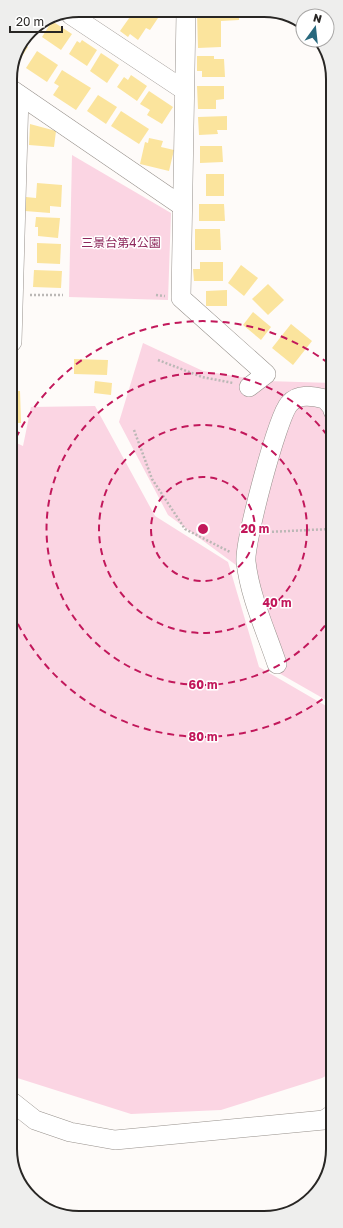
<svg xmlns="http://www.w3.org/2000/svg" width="343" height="1228" font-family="'Golos Text','Noto Sans JP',sans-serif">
<rect width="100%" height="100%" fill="#fefbf9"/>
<!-- green -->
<g fill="#fbd5e3">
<path d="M 72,155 L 171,213 L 168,300 L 69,297 Z"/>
<path d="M 143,343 L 203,371 L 266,381 L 333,383 L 333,704 L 270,668 L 240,568 L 168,515 L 119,422 Z"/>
<path d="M 95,406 L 155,516 L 228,562 L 259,667 L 333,710 L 333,1072 L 322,1078 L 221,1110 L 131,1114 L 11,1076 L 10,440 L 23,446 L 31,407 Z"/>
</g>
<!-- building -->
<g fill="#fbe49d">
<path d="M 197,13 L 239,13 L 239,20 L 221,21 L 221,47 L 198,48 Z"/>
<path d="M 132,14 L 158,14 L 160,15 L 150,30 L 146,28 L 138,40 L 130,34 L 128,37 L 120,31 Z"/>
<path d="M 52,21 L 72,34 L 61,50 L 42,37 Z"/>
<path d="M 82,40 L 97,50 L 87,66 L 69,54 L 77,41 L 80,43 Z"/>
<path d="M 24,45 L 28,47 L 19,61 L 17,60 Z"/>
<path d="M 37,51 L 58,65 L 47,82 L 26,68 Z"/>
<path d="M 101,53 L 119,65 L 107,83 L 90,71 Z"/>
<path d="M 197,56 L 214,56 L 214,59 L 224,59 L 225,77 L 202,77 L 202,71 L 197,71 Z"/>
<path d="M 62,70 L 91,88 L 76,110 L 53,95 L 59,86 L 54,83 Z"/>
<path d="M 131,75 L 147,86 L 137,101 L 117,87 L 124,77 L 128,80 Z"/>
<path d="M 197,86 L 224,86 L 224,99 L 216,100 L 216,109 L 198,109 Z"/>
<path d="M 149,91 L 173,107 L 162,124 L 147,115 L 150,110 L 140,104 Z"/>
<path d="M 98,95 L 117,107 L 106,124 L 87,111 Z"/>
<path d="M 121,111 L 149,129 L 139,144 L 111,126 Z"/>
<path d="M 227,116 L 227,130 L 217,130 L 218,134 L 199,135 L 198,117 Z"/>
<path d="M 30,124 L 56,131 L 54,147 L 29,145 Z"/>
<path d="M 149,138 L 163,141 L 161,147 L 174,150 L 169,171 L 140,164 L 145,142 L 148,143 Z"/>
<path d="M 200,146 L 222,146 L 223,162 L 200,163 Z"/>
<rect x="206" y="174" width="18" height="22"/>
<path d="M 37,183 L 62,185 L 61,207 L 50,206 L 50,213 L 25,211 L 26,197 L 36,198 Z"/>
<path d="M 199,204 L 224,204 L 225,221 L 199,221 Z"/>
<path d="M 36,217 L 60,218 L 58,238 L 38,236 L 38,227 L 35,227 Z"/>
<path d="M 195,229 L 220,229 L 221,250 L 195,250 Z"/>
<path d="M 37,243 L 61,244 L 60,264 L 37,263 Z"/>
<path d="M 200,262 L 223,262 L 223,281 L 194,281 L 193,269 L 200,269 Z"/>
<path d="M 241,265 L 258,278 L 244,296 L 228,283 Z"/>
<path d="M 34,270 L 62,271 L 61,288 L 33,287 Z"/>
<path d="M 268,284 L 284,300 L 268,315 L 252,299 Z"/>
<path d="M 227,290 L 227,306 L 206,306 L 206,291 Z"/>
<path d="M 253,312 L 271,327 L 261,340 L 243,325 Z"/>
<path d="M 291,324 L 312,341 L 293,365 L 272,348 Z"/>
<path d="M 74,359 L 108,360 L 107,375 L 74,374 Z"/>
<path d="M 95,381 L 112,383 L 111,395 L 94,393 Z"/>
<path d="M 10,391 L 20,391 L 21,423 L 10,423 Z"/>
</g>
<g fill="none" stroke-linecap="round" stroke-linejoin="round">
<defs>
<g id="minor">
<path d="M 186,13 L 181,298 L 266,374 L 249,387"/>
<path d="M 71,15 L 184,90"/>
<path d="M 11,89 L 182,206"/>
<path d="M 10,342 L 12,342 L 19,95"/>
<path d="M 277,664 C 266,631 250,597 246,562 C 244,543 277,418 289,404 C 298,393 313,396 325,399 L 332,407 L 333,411"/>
<path d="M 11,1101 L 35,1120 L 70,1132 L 115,1140 L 324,1120 L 333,1114"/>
</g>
</defs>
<!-- minor casing -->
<use href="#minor" stroke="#97918c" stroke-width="20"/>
<!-- path -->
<g stroke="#bbb8b6" stroke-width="2.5" stroke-dasharray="2 2" stroke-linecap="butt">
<path d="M 30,295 L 63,295"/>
<path d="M 156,295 L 165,296"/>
<path d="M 158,360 L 202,377 L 233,383"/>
<path d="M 134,430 L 152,479 L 185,529 L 230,552"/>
<path d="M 268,532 L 330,529 L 333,527"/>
</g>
<!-- minor -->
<use href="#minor" stroke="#fff" stroke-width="19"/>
</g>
<!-- distance rings -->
<g fill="none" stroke="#c2185b" stroke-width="2" stroke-dasharray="7 5">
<circle cx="203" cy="529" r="52"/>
<circle cx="203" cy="529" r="104"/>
<path d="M332 616A156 156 0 1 1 332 442"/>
<path d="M332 692A208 208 0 0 1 11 609M11 449A208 208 0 0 1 332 366"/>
</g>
<g text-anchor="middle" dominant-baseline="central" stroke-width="3" stroke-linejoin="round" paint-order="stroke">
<!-- park labels -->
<g font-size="12" fill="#8d275b" stroke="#fff">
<text x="121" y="242">三景台第4公園</text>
</g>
</g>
<!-- crop -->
<path d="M0 0H343V1228H0ZM79 17H264A62 62 0 0 1 326 79V1149A62 62 0 0 1 264 1211H79A62 62 0 0 1 17 1149V79A62 62 0 0 1 79 17Z" fill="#eeeeed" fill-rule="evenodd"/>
<path fill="none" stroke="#282624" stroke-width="2" d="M79 17H264A62 62 0 0 1 326 79V1149A62 62 0 0 1 264 1211H79A62 62 0 0 1 17 1149V79A62 62 0 0 1 79 17Z"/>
<circle cx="203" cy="529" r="6" fill="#c2185b" stroke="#fff" stroke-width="2"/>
<g font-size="12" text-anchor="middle" font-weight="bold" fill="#c2185b" stroke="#fff" stroke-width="3" stroke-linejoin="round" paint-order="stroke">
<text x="255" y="533">20 m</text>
<text x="277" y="607">40 m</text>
<text x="203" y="689">60 m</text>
<text x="203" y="741">80 m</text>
</g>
<!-- north arrow -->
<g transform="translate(315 28) rotate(15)"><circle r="19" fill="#ffffff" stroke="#a9a8a7"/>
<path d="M0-3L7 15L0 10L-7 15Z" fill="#28687d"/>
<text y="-6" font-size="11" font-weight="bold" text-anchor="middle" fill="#282624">N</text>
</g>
<!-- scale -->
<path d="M10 26v6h52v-6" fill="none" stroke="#282624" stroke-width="2"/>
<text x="16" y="26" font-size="12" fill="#282624" stroke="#ffffff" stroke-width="3" paint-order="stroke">20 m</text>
</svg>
